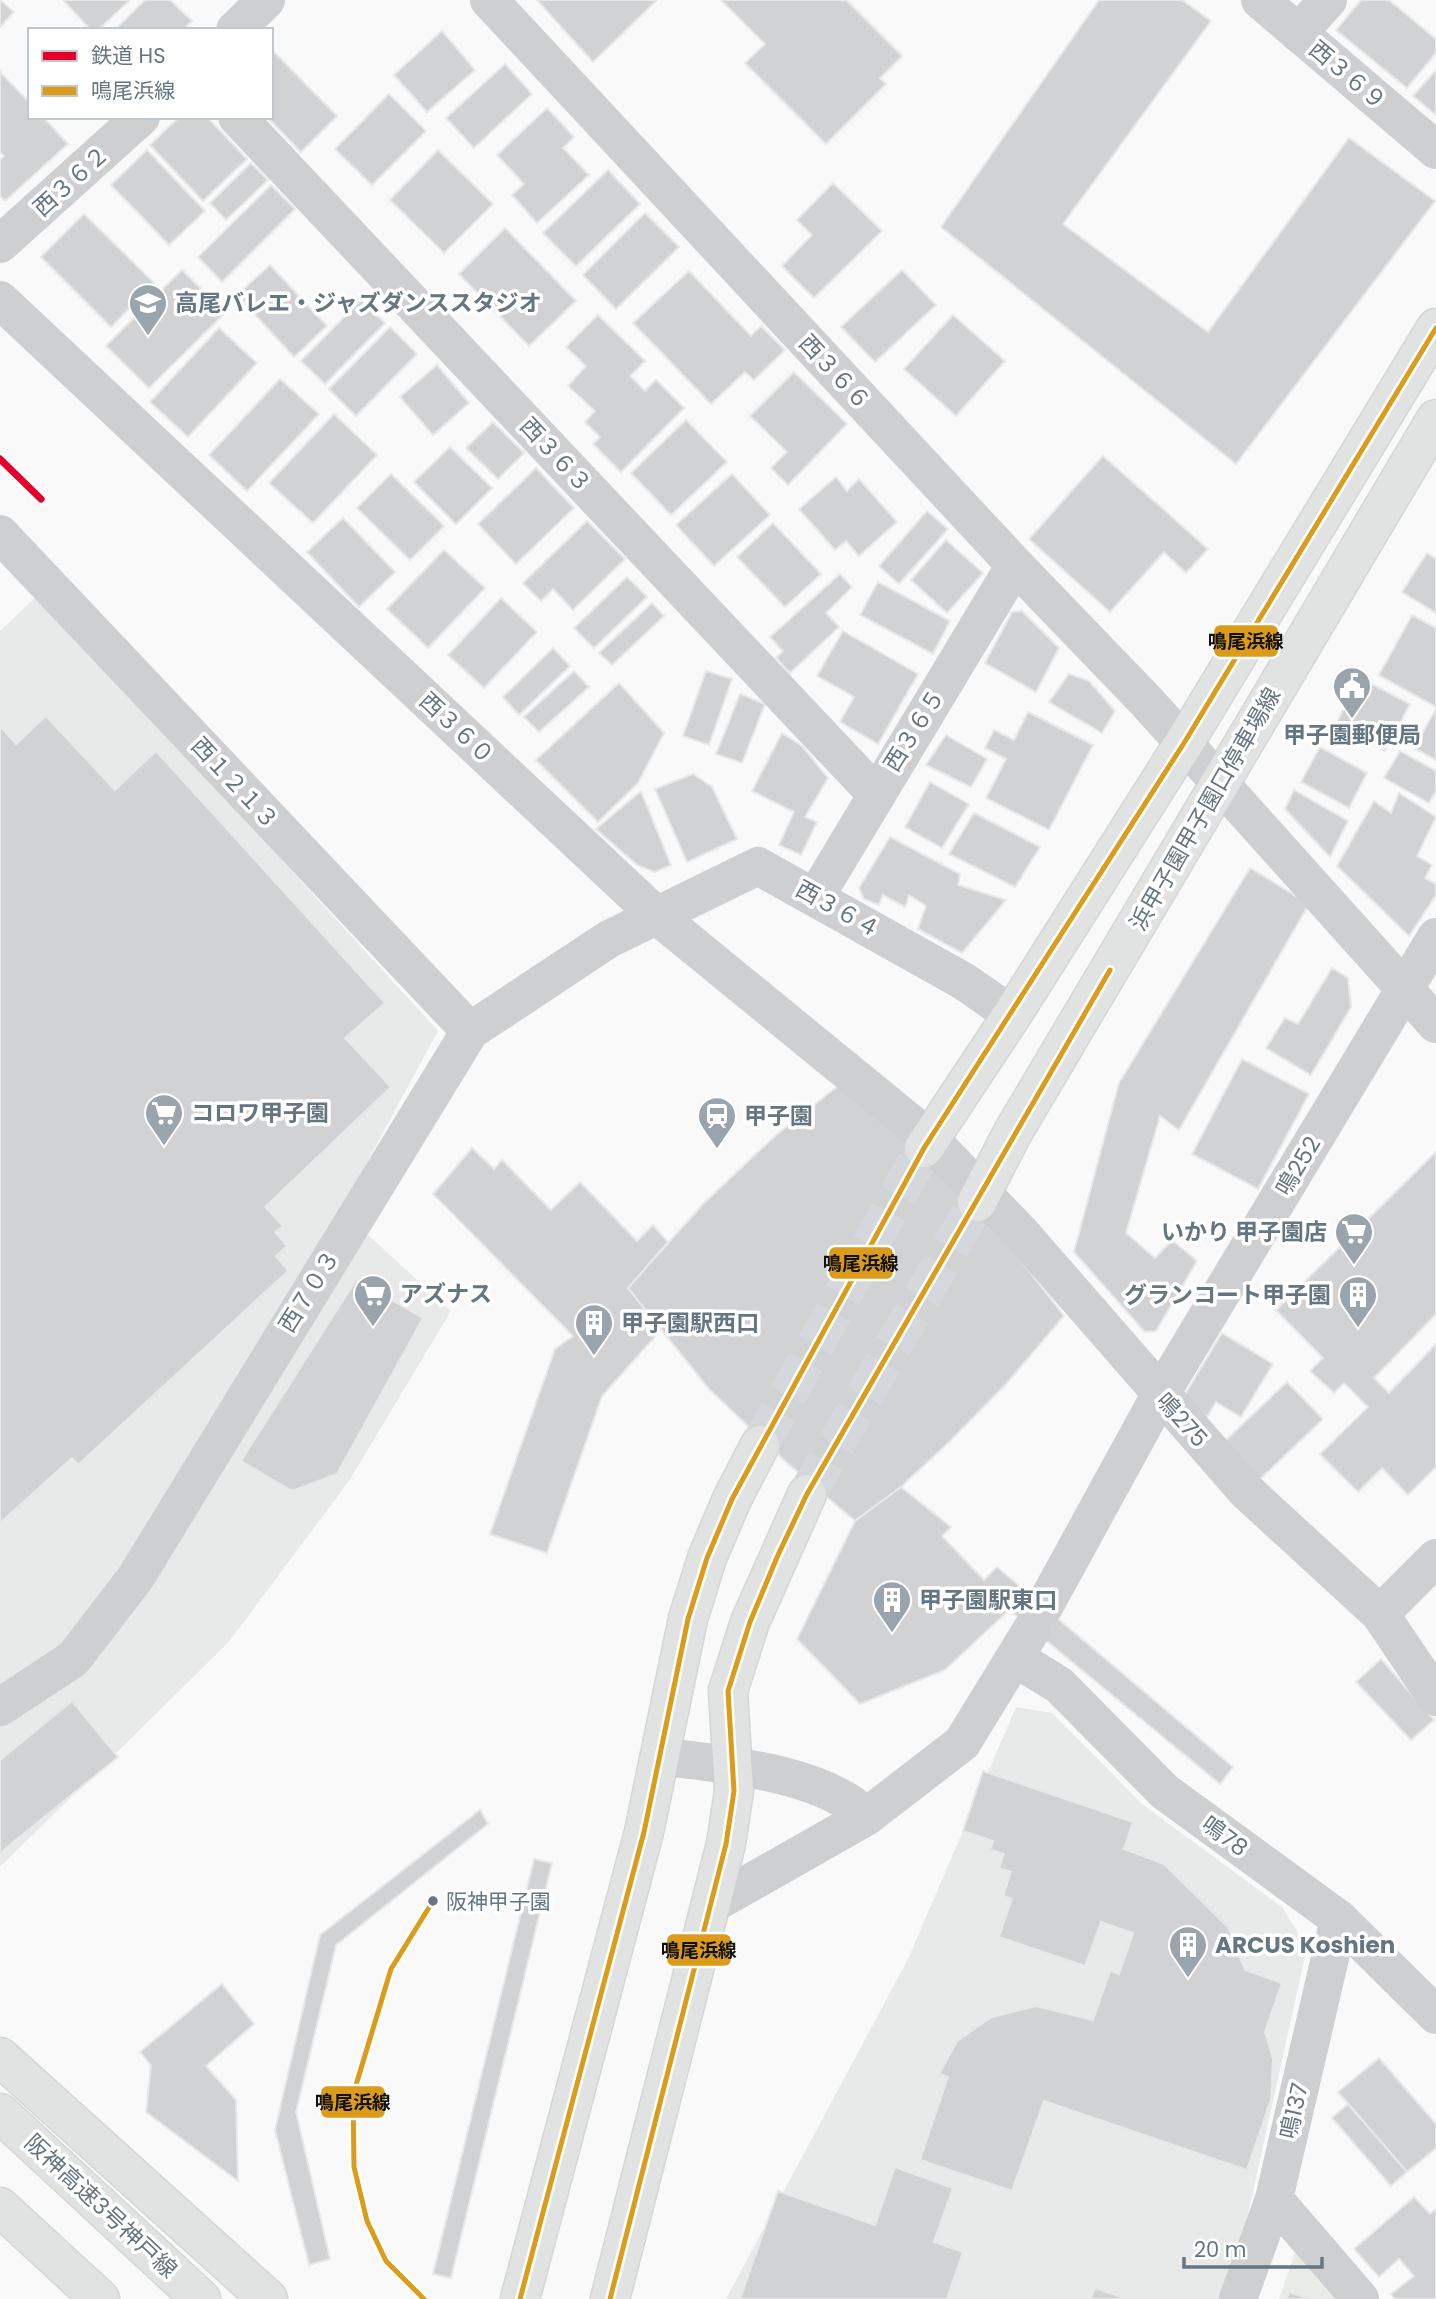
<svg xmlns="http://www.w3.org/2000/svg" width="1436" height="2299" font-family="Poppins,'Noto Sans JP',sans-serif">
<rect width="100%" height="100%" fill="#f9f9f9"/>
<!-- built -->
<g fill="#e8e9e9">
<path d="M 39,594 L 438,1031 L 341,1210 L 451,1311 L 349,1481 L 228,1643 L 0,1867 L 0,631 Z"/>
<path d="M 1016,1707 L 1052,1713 L 1142,1804 L 1282,1907 L 1307,1947 L 1243,2237 L 1221,2299 L 726,2299 L 908,1959 Z"/>
</g>
<!-- green -->
<path fill="#e8ebe6" d="M 1295,2253 L 1334,2299 L 1279,2299 Z"/>
<!-- building -->
<g fill="#d0d2d3" stroke="#e8e8e8" stroke-width="2">
<path d="M 0,0 L 14,12 L 0,27 Z"/>
<path d="M 63,0 L 129,0 L 129,1 L 98,30 L 91,30 Z"/>
<path d="M 145,0 L 170,0 L 192,21 L 183,30 L 115,30 Z"/>
<path d="M 537,0 L 657,0 L 593,62 Z"/>
<path d="M 721,0 L 846,0 L 902,56 L 880,78 L 886,84 L 826,144 L 745,63 L 765,44 Z"/>
<path d="M 1099,0 L 1182,0 L 1211,21 L 1063,224 L 1208,332 L 1349,138 L 1435,201 L 1236,464 L 941,227 Z"/>
<path d="M 1361,0 L 1389,0 L 1436,39 L 1436,53 L 1407,88 L 1336,30 Z"/>
<path d="M 442,31 L 475,70 L 427,112 L 394,75 Z"/>
<path d="M 271,49 L 337,116 L 301,152 L 267,117 L 271,117 Z"/>
<path d="M 505,64 L 532,94 L 474,148 L 446,118 Z"/>
<path d="M 1436,70 L 1436,115 L 1413,96 Z"/>
<path d="M 0,72 L 30,103 L 30,117 L 43,117 L 68,144 L 5,201 L 0,196 L 0,160 L 4,156 L 0,152 Z"/>
<path d="M 389,94 L 426,131 L 372,185 L 335,149 Z"/>
<path d="M 547,108 L 574,137 L 563,148 L 589,175 L 537,223 L 512,195 L 524,184 L 497,155 Z"/>
<path d="M 179,117 L 207,117 L 247,159 L 203,201 L 150,145 Z"/>
<path d="M 147,150 L 205,211 L 169,245 L 111,185 Z"/>
<path d="M 438,150 L 493,204 L 444,253 L 390,200 Z"/>
<path d="M 251,163 L 268,180 L 226,220 L 210,203 Z"/>
<path d="M 608,170 L 640,204 L 576,266 L 543,233 Z"/>
<path d="M 833,183 L 882,231 L 814,298 L 782,266 L 812,235 L 797,220 Z"/>
<path d="M 271,185 L 295,209 L 222,282 L 198,257 Z"/>
<path d="M 645,213 L 679,247 L 616,309 L 583,275 Z"/>
<path d="M 84,214 L 154,283 L 111,327 L 41,257 Z"/>
<path d="M 505,228 L 576,301 L 529,346 L 459,274 Z"/>
<path d="M 270,265 L 327,326 L 294,357 L 237,295 Z"/>
<path d="M 182,270 L 225,313 L 149,388 L 106,346 Z"/>
<path d="M 902,270 L 936,305 L 875,362 L 841,327 Z"/>
<path d="M 689,271 L 751,336 L 761,326 L 785,350 L 754,380 L 745,372 L 711,404 L 633,323 Z"/>
<path d="M 361,300 L 385,323 L 325,384 L 301,361 Z"/>
<path d="M 598,315 L 645,361 L 630,376 L 645,391 L 656,380 L 684,408 L 621,472 L 593,444 L 600,437 L 585,422 L 595,411 L 568,386 L 586,366 L 566,347 Z"/>
<path d="M 953,315 L 1005,361 L 956,416 L 904,369 Z"/>
<path d="M 390,327 L 417,354 L 356,416 L 329,389 Z"/>
<path d="M 219,328 L 257,363 L 188,437 L 150,402 Z"/>
<path d="M 437,365 L 469,403 L 433,435 L 400,397 Z"/>
<path d="M 794,372 L 847,424 L 788,485 L 771,468 L 787,452 L 750,416 Z"/>
<path d="M 280,379 L 319,414 L 247,491 L 209,455 Z"/>
<path d="M 334,414 L 377,455 L 313,523 L 269,483 Z"/>
<path d="M 686,420 L 727,462 L 671,515 L 631,473 Z"/>
<path d="M 493,422 L 524,453 L 498,479 L 466,448 Z"/>
<path d="M 450,447 L 492,488 L 456,524 L 414,482 Z"/>
<path d="M 1103,456 L 1208,549 L 1186,573 L 1164,552 L 1110,612 L 1029,539 Z"/>
<path d="M 536,468 L 574,508 L 516,564 L 478,524 Z"/>
<path d="M 391,474 L 444,526 L 410,560 L 357,508 Z"/>
<path d="M 732,474 L 770,515 L 714,566 L 676,525 Z"/>
<path d="M 836,477 L 847,491 L 859,479 L 897,522 L 859,556 L 846,541 L 835,550 L 799,509 Z"/>
<path d="M 927,511 L 948,529 L 899,584 L 879,566 Z"/>
<path d="M 343,518 L 395,572 L 359,607 L 307,552 Z"/>
<path d="M 587,521 L 625,559 L 573,610 L 553,589 L 541,601 L 523,583 Z"/>
<path d="M 773,523 L 821,574 L 785,607 L 737,557 Z"/>
<path d="M 946,540 L 983,573 L 947,613 L 911,580 Z"/>
<path d="M 444,550 L 485,588 L 428,648 L 387,609 Z"/>
<path d="M 1427,553 L 1436,559 L 1436,613 L 1402,592 Z"/>
<path d="M 840,574 L 852,587 L 826,613 L 839,627 L 790,673 L 776,658 L 783,651 L 770,637 Z"/>
<path d="M 627,577 L 647,597 L 594,648 L 574,628 Z"/>
<path d="M 878,582 L 950,621 L 933,654 L 860,615 Z"/>
<path d="M 501,598 L 537,632 L 484,688 L 448,655 Z"/>
<path d="M 652,603 L 664,616 L 612,665 L 599,653 Z"/>
<path d="M 1022,611 L 1059,648 L 1036,692 L 985,663 L 1012,612 Z"/>
<path d="M 1412,615 L 1436,628 L 1436,707 L 1379,675 Z"/>
<path d="M 843,631 L 918,674 L 878,744 L 840,722 L 854,697 L 817,676 Z"/>
<path d="M 553,648 L 570,666 L 519,715 L 503,697 Z"/>
<path d="M 574,671 L 589,687 L 539,732 L 524,717 Z"/>
<path d="M 706,671 L 732,679 L 709,745 L 683,736 Z"/>
<path d="M 1069,674 L 1089,681 L 1115,711 L 1102,733 L 1049,702 Z"/>
<path d="M 1360,678 L 1410,704 L 1385,751 L 1336,724 Z"/>
<path d="M 619,683 L 664,733 L 638,783 L 598,822 L 536,760 Z"/>
<path d="M 740,694 L 765,704 L 742,763 L 716,754 Z"/>
<path d="M 1436,709 L 1436,760 L 1414,748 Z"/>
<path d="M 1028,712 L 1093,745 L 1049,830 L 986,798 L 1006,759 L 985,748 L 994,730 L 1014,740 Z"/>
<path d="M 46,716 L 115,790 L 156,751 L 385,1003 L 345,1038 L 391,1087 L 265,1207 L 283,1226 L 275,1232 L 287,1246 L 276,1256 L 288,1271 L 78,1465 L 72,1458 L 0,1523 L 0,726 L 16,744 Z"/>
<path d="M 782,733 L 802,746 L 828,778 L 805,817 L 817,822 L 801,855 L 779,845 L 794,812 L 752,791 Z"/>
<path d="M 946,735 L 987,759 L 971,787 L 926,765 Z"/>
<path d="M 1320,747 L 1367,773 L 1349,808 L 1301,782 Z"/>
<path d="M 1400,751 L 1436,771 L 1436,791 L 1429,803 L 1384,778 Z"/>
<path d="M 693,774 L 712,787 L 737,839 L 687,862 L 655,789 Z"/>
<path d="M 930,782 L 969,804 L 942,848 L 905,827 Z"/>
<path d="M 1294,790 L 1348,821 L 1330,857 L 1285,809 Z"/>
<path d="M 641,791 L 671,865 L 655,872 L 637,865 L 596,829 Z"/>
<path d="M 1399,793 L 1436,817 L 1417,856 L 1432,865 L 1425,878 L 1436,884 L 1436,895 L 1409,936 L 1337,866 L 1374,801 L 1391,813 Z"/>
<path d="M 974,813 L 1040,847 L 1015,887 L 949,854 Z"/>
<path d="M 890,837 L 960,874 L 958,885 L 1006,900 L 962,953 L 918,929 L 926,906 L 909,895 L 905,907 L 883,895 L 879,905 L 864,899 L 859,888 Z"/>
<path d="M 1250,868 L 1309,904 L 1179,1130 L 1160,1116 L 1126,1233 L 1155,1258 L 1172,1240 L 1197,1261 L 1156,1331 L 1145,1332 L 1074,1252 L 1119,1083 Z"/>
<path d="M 1332,968 L 1348,978 L 1351,1007 L 1311,1075 L 1266,1048 L 1285,1018 L 1298,1024 Z"/>
<path d="M 1242,1059 L 1309,1094 L 1258,1189 L 1192,1154 Z"/>
<path d="M 838,1086 L 916,1148 L 1002,1236 L 1064,1316 L 1006,1384 L 948,1443 L 901,1487 L 855,1521 L 786,1462 L 709,1389 L 628,1288 L 703,1204 L 775,1136 Z"/>
<path d="M 472,1148 L 494,1169 L 502,1160 L 551,1210 L 580,1182 L 637,1241 L 653,1225 L 668,1242 L 628,1288 L 661,1330 L 602,1396 L 547,1553 L 490,1534 L 555,1349 L 573,1336 L 433,1194 Z"/>
<path d="M 1436,1152 L 1436,1314 L 1374,1378 L 1389,1393 L 1436,1344 L 1436,1467 L 1408,1495 L 1382,1468 L 1358,1492 L 1320,1454 L 1368,1407 L 1344,1383 L 1334,1393 L 1310,1371 L 1323,1358 L 1276,1310 Z"/>
<path d="M 356,1280 L 423,1318 L 337,1474 L 292,1491 L 241,1461 Z"/>
<path d="M 1222,1333 L 1273,1364 L 1241,1417 L 1216,1402 L 1207,1417 L 1181,1401 Z"/>
<path d="M 1287,1382 L 1323,1419 L 1257,1482 L 1221,1445 Z"/>
<path d="M 901,1487 L 951,1527 L 942,1536 L 984,1580 L 997,1567 L 1233,1767 L 1220,1784 L 1009,1610 L 945,1670 L 860,1704 L 797,1639 L 855,1521 Z"/>
<path d="M 1381,1659 L 1434,1720 L 1411,1740 L 1356,1682 Z"/>
<path d="M 72,1701 L 118,1757 L 0,1853 L 0,1760 Z"/>
<path d="M 983,1771 L 1133,1822 L 1124,1849 L 1164,1864 L 1228,1927 L 1245,1970 L 1282,1983 L 1265,2032 L 1273,2059 L 1271,2099 L 1247,2170 L 1044,2101 L 1012,2191 L 920,2160 L 948,2077 L 939,2074 L 957,2041 L 992,2017 L 1036,2006 L 1093,2020 L 1110,1971 L 1119,1974 L 1133,1933 L 1101,1922 L 1085,1966 L 999,1937 L 1012,1899 L 1003,1896 L 1011,1872 L 999,1868 L 1004,1854 L 990,1850 L 993,1841 L 963,1831 Z"/>
<path d="M 480,1810 L 488,1824 L 336,1945 L 296,2112 L 330,2259 L 309,2265 L 275,2130 L 320,1935 Z"/>
<path d="M 534,1859 L 552,1863 L 451,2278 L 433,2274 Z"/>
<path d="M 222,1984 L 254,2024 L 206,2066 L 236,2100 L 238,2181 L 146,2112 L 151,2065 L 140,2052 Z"/>
<path d="M 1379,2058 L 1436,2124 L 1436,2148 L 1407,2172 L 1338,2092 Z"/>
<path d="M 1348,2104 L 1407,2172 L 1391,2186 L 1332,2118 Z"/>
<path d="M 895,2167 L 953,2188 L 934,2242 L 963,2252 L 947,2299 L 740,2299 L 778,2191 L 875,2225 Z"/>
<path d="M 1414,2197 L 1430,2214 L 1436,2209 L 1436,2299 L 1395,2299 L 1391,2294 L 1414,2276 L 1399,2259 L 1379,2277 L 1354,2249 Z"/>
<path d="M 1095,2288 L 1127,2299 L 1091,2299 Z"/>
<path d="M 1289,2292 L 1310,2299 L 1287,2299 Z"/>
</g>
<g fill="none" stroke-linecap="round" stroke-linejoin="round">
<!-- major-tunnel -->
<g stroke="#d4d8dc" stroke-width="38" stroke-dasharray="38 19" stroke-linecap="butt">
<path d="M 760,1445 L 924,1148"/>
<path d="M 807,1494 L 977,1202"/>
</g>
<defs>
<g id="major">
<path d="M 924,1148 L 1012,1015 L 1184,743 L 1436,328"/>
<path d="M 977,1202 L 1013,1132 L 1436,419"/>
<path d="M 520,2299 L 644,1832 L 688,1619 L 707,1558 L 732,1499 L 760,1445"/>
<path d="M 610,2299 L 726,1844 L 734,1791 L 728,1691 L 750,1622 L 807,1494"/>
</g>
<g id="highway">
<path d="M 0,2057 L 268,2299"/>
<path d="M 0,2113 L 201,2299"/>
<path d="M 0,2207 L 100,2299"/>
</g>
</defs>
<!-- major casing -->
<use href="#major" stroke="#d5d6d7" stroke-width="41"/>
<!-- highway casing -->
<use href="#highway" stroke="#d5d6d6" stroke-width="41"/>
<!-- minor -->
<g stroke="#cecfd0" stroke-width="38">
<path d="M 489,0 L 1015,565 L 1147,702 L 1436,1024"/>
<path d="M 1260,0 L 1436,150"/>
<path d="M 235,30 L 266,0"/>
<path d="M 1298,33 L 1328,0"/>
<path d="M 237,117 L 875,793"/>
<path d="M 0,244 L 141,117"/>
<path d="M 0,300 L 656,915 L 930,1139 L 1021,1233 L 1246,1491 L 1380,1614 L 1436,1697"/>
<path d="M 0,534 L 470,1031"/>
<path d="M 816,896 L 1015,565"/>
<path d="M 1044,1607 L 1160,1395 L 1436,937"/>
<path d="M 1380,1614 L 1436,1558"/>
<path d="M 1015,1658 L 1059,1685 L 1165,1792 L 1339,1919 L 1436,2015"/>
<path d="M 0,1707 L 73,1659 L 136,1577 L 470,1031 L 609,939 L 758,866 L 965,982 L 1012,1015"/>
<path d="M 659,1756 C 718,1764 825,1772 866,1817"/>
<path d="M 711,1905 L 866,1817 L 962,1743 L 1032,1629"/>
<path d="M 1274,2199 L 1360,2299"/>
<path d="M 1238,2299 L 1274,2199 L 1339,1919"/>
</g>
<!-- major -->
<use href="#major" stroke="#e1e2e2" stroke-width="38"/>
<!-- highway -->
<use href="#highway" stroke="#e1e2e2" stroke-width="38"/>
<defs>
<g id="bus-1">
<path d="M 424,2299 L 386,2261 L 367,2221 L 354,2167 L 353,2095 L 391,1969 L 433,1901"/>
<path d="M 520,2299 L 644,1832 L 688,1619 L 707,1558 L 732,1499 L 924,1148 L 1184,743 L 1436,328"/>
<path d="M 610,2299 L 726,1844 L 734,1791 L 728,1691 L 750,1622 L 778,1555 L 807,1494 L 1110,970"/>
</g>
</defs>
<!-- bus-1 casing -->
<use href="#bus-1" stroke="#fff" stroke-width="10"/>
<!-- bus-1 -->
<use href="#bus-1" stroke="#da9c1a" stroke-width="5"/>
<defs>
<path id="rail-1" d="M 0,459 L 41,499"/>
</defs>
<!-- rail-1 casing -->
<use href="#rail-1" stroke="#fff" stroke-width="12"/>
<!-- rail-1 -->
<use href="#rail-1" stroke="#e4002b" stroke-width="7"/>
</g>
<!-- icons -->
<defs>
<symbol id="school-pin" viewBox="-11 -11 22 30"><path d="M0 17L-7.5 6A9.5 9.5 0 1 1 7.5 6Z" fill="#99a4ac" stroke="#fff"/><path d="M0-5L7-2L0 1L-7-2ZM-4 1L0 2.5L4 1V4Q0 6-4 4Z" fill="#fff"/></symbol>
<symbol id="civic-pin" viewBox="-11 -11 22 30"><path d="M0 17L-7.5 6A9.5 9.5 0 1 1 7.5 6Z" fill="#99a4ac" stroke="#fff"/><path d="M-.6-6.5H3V-4.5H.6V-3L4-1V1h2V6H-6V1h2V-1L-.6-3ZM-1.2 2.5V6h2.4V2.5Z" fill="#fff"/></symbol>
<symbol id="supermarket-pin" viewBox="-11 -11 22 30"><path d="M0 17L-7.5 6A9.5 9.5 0 1 1 7.5 6Z" fill="#99a4ac" stroke="#fff"/><path d="M-6-5.5h2.5l.6 2H6L4.5 2H-2.5L-4.4-4H-6ZM-1.5 3.2a1.3 1.3 0 1 0 .1 0ZM3 3.2a1.3 1.3 0 1 0 .1 0Z" fill="#fff"/></symbol>
<symbol id="station-pin" viewBox="-11 -11 22 30"><path d="M0 17L-7.5 6A9.5 9.5 0 1 1 7.5 6Z" fill="#99a4ac" stroke="#fff"/><path d="M-3-6H3Q5-6 5-4V2Q5 4 3 4L4.5 6H3L1.5 4h-3L-3 6H-4.5L-3 4Q-5 4-5 2V-4Q-5-6-3-6ZM-3.5-4v3h7v-3ZM-3.5 1v1.5H-2V1ZM2 1v1.5H3.5V1Z" fill="#fff"/></symbol>
<symbol id="building-pin" viewBox="-11 -11 22 30"><path d="M0 17L-7.5 6A9.5 9.5 0 1 1 7.5 6Z" fill="#99a4ac" stroke="#fff"/><path d="M-4-6H4V6H1V3H-1V6H-4ZM-2.5-4.3h1.7v1.8h-1.7ZM.8-4.3h1.7v1.8H.8ZM-2.5-1h1.7V.8h-1.7ZM.8-1h1.7V.8H.8Z" fill="#fff"/></symbol>
</defs>
<g fill-rule="evenodd">
<use href="#school-pin" x="126" y="281" width="44" height="60"/>
<use href="#civic-pin" x="1330" y="664" width="44" height="60"/>
<use href="#supermarket-pin" x="142" y="1091" width="44" height="60"/>
<use href="#station-pin" x="695" y="1094" width="44" height="60"/>
<use href="#supermarket-pin" x="1332" y="1210" width="44" height="60"/>
<use href="#supermarket-pin" x="351" y="1272" width="44" height="60"/>
<use href="#building-pin" x="1336" y="1273" width="44" height="60"/>
<use href="#building-pin" x="572" y="1301" width="44" height="60"/>
<use href="#building-pin" x="870" y="1578" width="44" height="60"/>
<use href="#building-pin" x="1166" y="1923" width="44" height="60"/>
</g>
<!-- markers -->
<circle fill="#657683" stroke="#fff" stroke-width="2.5" cx="433" cy="1901" r="6"/>
<g text-anchor="middle" dominant-baseline="central" stroke-width="7" stroke-linejoin="round" paint-order="stroke">
<!-- bus labels -->
<g font-size="21" fill="#657683" stroke="#fff" text-anchor="start">
<text x="446" y="1901">阪神甲子園</text>
</g>
<!-- street labels -->
<g font-size="23" fill="#657683" stroke="#fff">
<text transform="translate(1348 75) rotate(40)">西３６９</text>
<text transform="translate(71 181) rotate(-42)">西３６２</text>
<text transform="translate(835 372) rotate(47)">西３６６</text>
<text transform="translate(556 455) rotate(47)">西３６３</text>
<text transform="translate(457 728) rotate(43)">西３６０</text>
<text transform="translate(914 730) rotate(-58)">西３６５</text>
<text transform="translate(235 783) rotate(47)">西１２１３</text>
<text transform="translate(1205 809) rotate(-60)">浜甲子園甲子園口停車場線</text>
<text transform="translate(838 909) rotate(29)">西３６４</text>
<text transform="translate(1298 1166) rotate(-59)">鳴252</text>
<text transform="translate(309 1291) rotate(-58)">西７０３</text>
<text transform="translate(1182 1420) rotate(48)">鳴275</text>
<text transform="translate(1225 1836) rotate(36)">鳴78</text>
<text transform="translate(1294 2111) rotate(-77)">鳴137</text>
<text transform="translate(101 2206) rotate(43)">阪神高速3号神戸線</text>
</g>
<!-- poi labels -->
<g font-size="23" font-weight="bold" fill="#657683" stroke="#fff" text-anchor="start">
<text x="175" y="303">高尾バレエ・ジャズダンススタジオ</text>
<text x="1352" y="735" text-anchor="middle">甲子園郵便局</text>
<text x="191" y="1113">コロワ甲子園</text>
<text x="744" y="1116">甲子園</text>
<text x="1327" y="1232" text-anchor="end">いかり 甲子園店</text>
<text x="400" y="1294">アズナス</text>
<text x="1331" y="1295" text-anchor="end">グランコート甲子園</text>
<text x="621" y="1323">甲子園駅西口</text>
<text x="919" y="1600">甲子園駅東口</text>
<text x="1215" y="1945">ARCUS Koshien</text>
</g>
</g>
<g stroke="#fff" stroke-width="2.5">
<rect x="1213" y="624" width="66" height="34" rx="7" fill="#da9c1a"/>
<rect x="828" y="1246" width="66" height="34" rx="7" fill="#da9c1a"/>
<rect x="666" y="1933" width="66" height="34" rx="7" fill="#da9c1a"/>
<rect x="320" y="2085" width="66" height="34" rx="7" fill="#da9c1a"/>
</g>
<g font-size="19" text-anchor="middle" font-weight="bold" fill="#111">
<text x="1246" y="648">鳴尾浜線</text>
<text x="861" y="1270">鳴尾浜線</text>
<text x="699" y="1957">鳴尾浜線</text>
<text x="353" y="2109">鳴尾浜線</text>
</g>
<!-- legend -->
<rect x="28" y="28" width="245" height="91" fill="#ffffff" stroke="#c1c8cd" stroke-width="2"/>
<rect x="42" y="51" width="35" height="10" fill="#e4002b" stroke="#c1c8cd" stroke-width="2"/>
<text x="91" y="63" font-size="21" fill="#657683">鉄道 HS</text>
<rect x="42" y="86" width="35" height="10" fill="#da9c1a" stroke="#c1c8cd" stroke-width="2"/>
<text x="91" y="98" font-size="21" fill="#657683">鳴尾浜線</text>
<!-- scale -->
<path d="M1184 2257v10h138v-10" fill="none" stroke="#657683" stroke-width="3.5"/>
<text x="1194" y="2257" font-size="21" fill="#657683" stroke="#ffffff" stroke-width="5" paint-order="stroke">20 m</text>
</svg>
